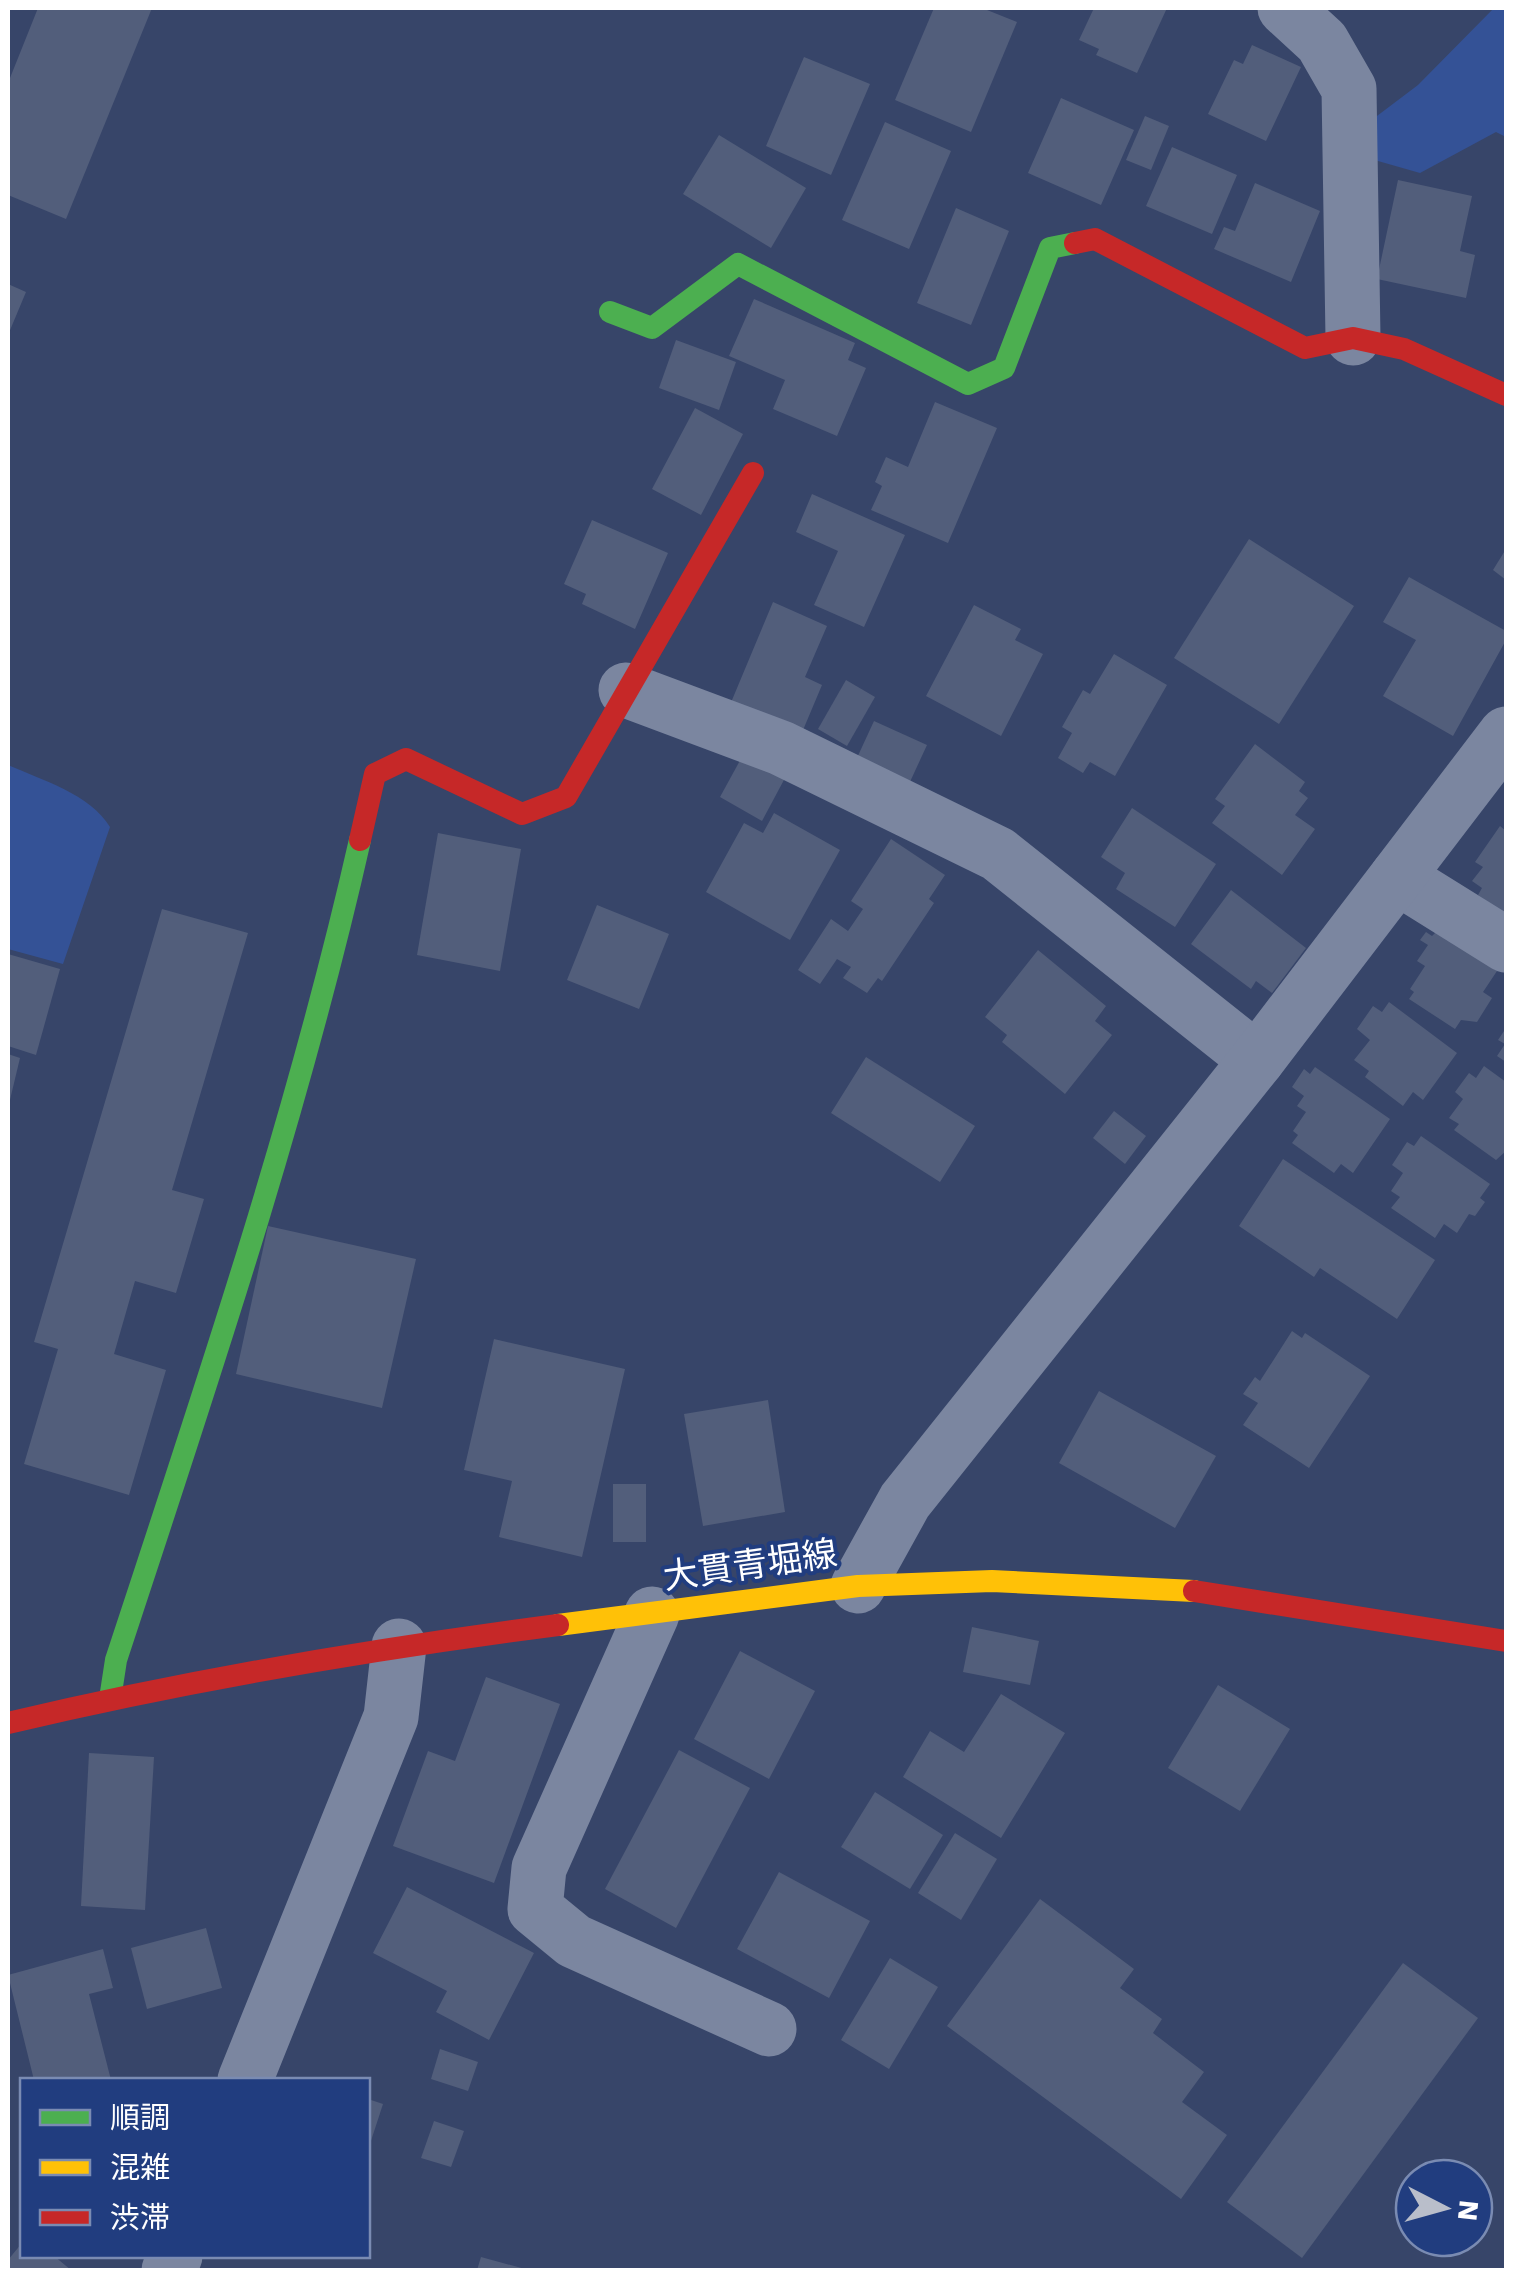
<svg xmlns="http://www.w3.org/2000/svg" width="1514" height="2278" font-family="'Work Sans','Noto Sans JP',sans-serif">
<rect width="100%" height="100%" fill="#374569"/>
<!-- green -->
<g fill="#345296">
<path d="M 1494,8 L 1506,8 L 1506,137 L 1496,132 L 1420,173 L 1371,159 L 1369,122 L 1418,85 Z"/>
<path d="M 8,765 C 42,780 90,794 110,827 L 63,964 L 8,949 Z"/>
</g>
<!-- building -->
<g fill="#525e7b">
<path d="M 38,8 L 152,8 L 66,219 L 8,195 L 8,83 Z"/>
<path d="M 934,8 L 982,8 L 1017,22 L 971,132 L 895,100 Z"/>
<path d="M 1094,8 L 1167,8 L 1137,73 L 1096,55 L 1099,49 L 1079,40 Z"/>
<path d="M 1252,45 L 1301,67 L 1266,141 L 1208,114 L 1234,60 L 1243,64 Z"/>
<path d="M 804,57 L 870,84 L 831,175 L 766,146 Z"/>
<path d="M 1061,98 L 1134,130 L 1101,205 L 1028,173 Z"/>
<path d="M 1145,116 L 1169,126 L 1151,170 L 1126,160 Z"/>
<path d="M 885,122 L 951,151 L 909,249 L 842,220 Z"/>
<path d="M 719,135 L 806,188 L 771,248 L 683,194 Z"/>
<path d="M 1172,147 L 1237,175 L 1212,234 L 1146,206 Z"/>
<path d="M 1398,180 L 1472,196 L 1460,251 L 1475,255 L 1466,298 L 1377,279 Z"/>
<path d="M 1255,183 L 1320,211 L 1291,282 L 1214,249 L 1224,227 L 1235,231 Z"/>
<path d="M 956,208 L 1009,231 L 971,325 L 917,303 Z"/>
<path d="M 8,284 L 26,292 L 8,335 Z"/>
<path d="M 754,299 L 855,343 L 848,360 L 866,368 L 837,436 L 773,409 L 785,380 L 729,356 Z"/>
<path d="M 676,340 L 736,362 L 719,410 L 659,388 Z"/>
<path d="M 935,402 L 997,428 L 948,543 L 871,510 L 882,486 L 875,482 L 886,457 L 908,467 Z"/>
<path d="M 695,408 L 743,434 L 701,515 L 652,489 Z"/>
<path d="M 812,494 L 905,535 L 864,627 L 814,605 L 838,551 L 796,532 Z"/>
<path d="M 592,520 L 668,553 L 635,629 L 582,604 L 586,594 L 564,584 Z"/>
<path d="M 1249,539 L 1354,606 L 1279,724 L 1174,658 Z"/>
<path d="M 1506,549 L 1506,580 L 1493,570 Z"/>
<path d="M 1409,577 L 1506,631 L 1506,640 L 1453,736 L 1383,696 L 1416,640 L 1383,622 Z"/>
<path d="M 773,602 L 827,626 L 805,677 L 822,685 L 798,742 L 727,712 Z"/>
<path d="M 974,605 L 1021,629 L 1015,640 L 1043,654 L 1001,736 L 926,696 Z"/>
<path d="M 1114,654 L 1167,685 L 1115,776 L 1090,762 L 1083,773 L 1058,758 L 1072,733 L 1062,727 L 1083,690 L 1090,694 Z"/>
<path d="M 846,680 L 875,697 L 847,746 L 818,729 Z"/>
<path d="M 874,721 L 927,745 L 909,784 L 856,760 Z"/>
<path d="M 1255,744 L 1305,782 L 1299,791 L 1308,798 L 1295,815 L 1315,829 L 1282,875 L 1212,823 L 1225,806 L 1215,799 Z"/>
<path d="M 743,755 L 785,778 L 762,821 L 720,797 Z"/>
<path d="M 1132,808 L 1216,864 L 1175,927 L 1116,889 L 1125,873 L 1101,857 Z"/>
<path d="M 774,813 L 840,850 L 790,940 L 706,892 L 744,823 L 763,833 Z"/>
<path d="M 1500,826 L 1506,831 L 1506,915 L 1478,895 L 1482,888 L 1472,881 L 1483,867 L 1475,862 Z"/>
<path d="M 438,833 L 521,849 L 500,971 L 417,955 Z"/>
<path d="M 891,839 L 945,875 L 929,899 L 934,903 L 882,981 L 878,978 L 867,993 L 843,978 L 851,967 L 837,959 L 820,984 L 798,970 L 831,919 L 848,931 L 863,909 L 851,901 Z"/>
<path d="M 1231,890 L 1306,948 L 1272,993 L 1256,981 L 1251,989 L 1191,944 Z"/>
<path d="M 597,905 L 669,934 L 639,1009 L 567,980 Z"/>
<path d="M 162,909 L 248,933 L 172,1190 L 204,1199 L 176,1293 L 135,1281 L 114,1354 L 166,1370 L 129,1495 L 24,1464 L 58,1349 L 34,1342 Z"/>
<path d="M 1437,931 L 1497,971 L 1483,992 L 1492,998 L 1477,1022 L 1461,1020 L 1455,1029 L 1409,999 L 1414,992 L 1410,989 L 1425,966 L 1417,961 L 1428,945 L 1420,940 L 1426,932 L 1432,936 Z"/>
<path d="M 1038,950 L 1106,1006 L 1095,1021 L 1112,1035 L 1065,1094 L 1002,1042 L 1007,1035 L 985,1017 Z"/>
<path d="M 8,954 L 60,969 L 36,1055 L 8,1046 Z"/>
<path d="M 1389,1002 L 1457,1053 L 1423,1100 L 1413,1092 L 1403,1106 L 1365,1077 L 1369,1071 L 1354,1060 L 1370,1040 L 1357,1029 L 1373,1006 L 1382,1012 Z"/>
<path d="M 1506,1028 L 1506,1062 L 1497,1056 L 1505,1044 L 1498,1040 Z"/>
<path d="M 8,1054 L 20,1058 L 9,1104 L 8,1104 Z"/>
<path d="M 866,1057 L 975,1126 L 940,1182 L 831,1113 Z"/>
<path d="M 1484,1066 L 1506,1082 L 1506,1151 L 1496,1160 L 1454,1130 L 1459,1124 L 1449,1118 L 1463,1099 L 1455,1092 L 1469,1073 L 1476,1078 Z"/>
<path d="M 1315,1067 L 1390,1119 L 1353,1173 L 1341,1164 L 1334,1173 L 1292,1143 L 1298,1135 L 1293,1131 L 1306,1112 L 1297,1106 L 1304,1096 L 1292,1087 L 1304,1069 L 1310,1074 Z"/>
<path d="M 1114,1111 L 1146,1136 L 1125,1164 L 1093,1138 Z"/>
<path d="M 1421,1136 L 1490,1184 L 1480,1198 L 1485,1202 L 1475,1216 L 1469,1214 L 1457,1233 L 1444,1224 L 1435,1238 L 1391,1208 L 1400,1197 L 1391,1191 L 1403,1173 L 1392,1165 L 1407,1142 L 1414,1146 Z"/>
<path d="M 1283,1159 L 1435,1260 L 1397,1319 L 1320,1268 L 1314,1277 L 1239,1226 Z"/>
<path d="M 268,1226 L 416,1259 L 382,1408 L 236,1374 Z"/>
<path d="M 1292,1331 L 1302,1338 L 1305,1333 L 1370,1376 L 1309,1468 L 1243,1425 L 1258,1403 L 1243,1394 L 1255,1377 L 1260,1381 Z"/>
<path d="M 494,1339 L 625,1369 L 582,1557 L 499,1537 L 512,1481 L 464,1470 Z"/>
<path d="M 1099,1391 L 1216,1456 L 1175,1528 L 1059,1463 Z"/>
<path d="M 768,1400 L 785,1512 L 703,1526 L 684,1414 Z"/>
<rect x="613" y="1484" width="33" height="58"/>
<path d="M 972,1627 L 1039,1641 L 1030,1685 L 963,1672 Z"/>
<path d="M 740,1651 L 815,1691 L 769,1779 L 694,1739 Z"/>
<path d="M 486,1677 L 560,1704 L 494,1883 L 393,1846 L 428,1751 L 455,1761 Z"/>
<path d="M 1218,1685 L 1290,1729 L 1240,1811 L 1168,1768 Z"/>
<path d="M 1001,1694 L 1065,1733 L 1001,1838 L 903,1777 L 930,1731 L 964,1752 Z"/>
<path d="M 679,1750 L 750,1788 L 676,1928 L 605,1889 Z"/>
<path d="M 89,1753 L 154,1757 L 145,1910 L 81,1906 Z"/>
<path d="M 875,1792 L 943,1835 L 910,1889 L 841,1847 Z"/>
<path d="M 955,1833 L 997,1859 L 961,1920 L 918,1893 Z"/>
<path d="M 779,1872 L 870,1921 L 829,1998 L 737,1949 Z"/>
<path d="M 407,1887 L 534,1953 L 489,2040 L 436,2012 L 447,1991 L 373,1953 Z"/>
<path d="M 1040,1899 L 1134,1969 L 1120,1988 L 1162,2019 L 1153,2033 L 1204,2072 L 1182,2102 L 1227,2135 L 1181,2199 L 947,2026 Z"/>
<path d="M 206,1928 L 222,1988 L 147,2009 L 131,1948 Z"/>
<path d="M 103,1949 L 113,1988 L 89,1994 L 111,2080 L 34,2080 L 8,1975 Z"/>
<path d="M 890,1958 L 938,1987 L 889,2069 L 841,2040 Z"/>
<path d="M 1403,1963 L 1478,2018 L 1302,2258 L 1227,2202 Z"/>
<path d="M 440,2049 L 478,2062 L 468,2091 L 431,2079 Z"/>
<path d="M 368,2099 L 383,2104 L 368,2150 Z"/>
<path d="M 434,2121 L 464,2131 L 451,2167 L 421,2158 Z"/>
<path d="M 22,2243 L 22,2256 L 54,2256 L 71,2270 L 8,2270 L 8,2260 Z"/>
<path d="M 481,2257 L 525,2269 L 525,2270 L 477,2270 Z"/>
</g>
<g fill="none" stroke-linecap="round" stroke-linejoin="round">
<!-- street -->
<g stroke="#7b86a0" stroke-width="55">
<path d="M 1285,8 L 1322,42 L 1349,89 L 1353,338"/>
<path d="M 626,690 L 781,748 L 998,854 L 1257,1060"/>
<path d="M 1397,877 L 1506,945"/>
<path d="M 858,1586 L 905,1501 L 1257,1060 L 1506,734"/>
<path d="M 652,1614 L 539,1868 L 535,1909 L 574,1941 L 769,2029"/>
<path d="M 245,2080 L 391,1717 L 399,1646"/>
<path d="M 169,2270 L 175,2256"/>
</g>
<!-- fast -->
<g stroke="#4caf50" stroke-width="22">
<path d="M 610,312 L 652,328 L 738,264 L 968,384 L 1004,368 L 1050,248 L 1075,243"/>
<path d="M 110,1699 L 116,1660 C 205,1389 297,1118 360,840"/>
</g>
<!-- slow -->
<path stroke="#ffc107" stroke-width="22" d="M 558,1625 L 858,1586 L 992,1581 L 1194,1591"/>
<!-- jam -->
<g stroke="#c62828" stroke-width="22">
<path d="M 1075,243 L 1095,239 L 1305,348 L 1353,338 L 1404,349 L 1506,395"/>
<path d="M 360,840 L 375,774 L 406,759 L 522,814 L 566,797 L 753,473"/>
<path d="M 1194,1591 L 1506,1641"/>
<path d="M 8,1723 C 189,1680 373,1649 558,1625"/>
</g>
</g>
<g text-anchor="middle" dominant-baseline="central" stroke-width="8" stroke-linejoin="round" paint-order="stroke">
<!-- street labels -->
<g font-size="35" fill="#fff" stroke="#213d7f">
<text transform="translate(750 1565) rotate(-8)">大貫青堀線</text>
</g>
</g>
<!-- border -->
<rect width="1514" height="2278" fill="none" stroke="#ffffff" stroke-width="20"/>
<!-- legend -->
<rect x="20" y="2078" width="350" height="180" fill="#213d7f" stroke="#7a8bb2" stroke-width="2.5"/>
<rect x="40" y="2110" width="50" height="15" fill="#4caf50" stroke="#7a8bb2" stroke-width="2.5"/>
<text x="110" y="2128" font-size="30" fill="#ffffff">順調</text>
<rect x="40" y="2160" width="50" height="15" fill="#ffc107" stroke="#7a8bb2" stroke-width="2.5"/>
<text x="110" y="2178" font-size="30" fill="#ffffff">混雑</text>
<rect x="40" y="2210" width="50" height="15" fill="#c62828" stroke="#7a8bb2" stroke-width="2.5"/>
<text x="110" y="2228" font-size="30" fill="#ffffff">渋滞</text>
<!-- north arrow -->
<g transform="translate(1444 2208) rotate(96)"><circle r="48" fill="#213d7f" stroke="#7a8bb2" stroke-width="2.5"/>
<path d="M0-8L18 38L0 25L-18 38Z" fill="#b9beca"/>
<text y="-15" font-size="28" font-weight="bold" text-anchor="middle" fill="#ffffff">N</text>
</g>
</svg>
